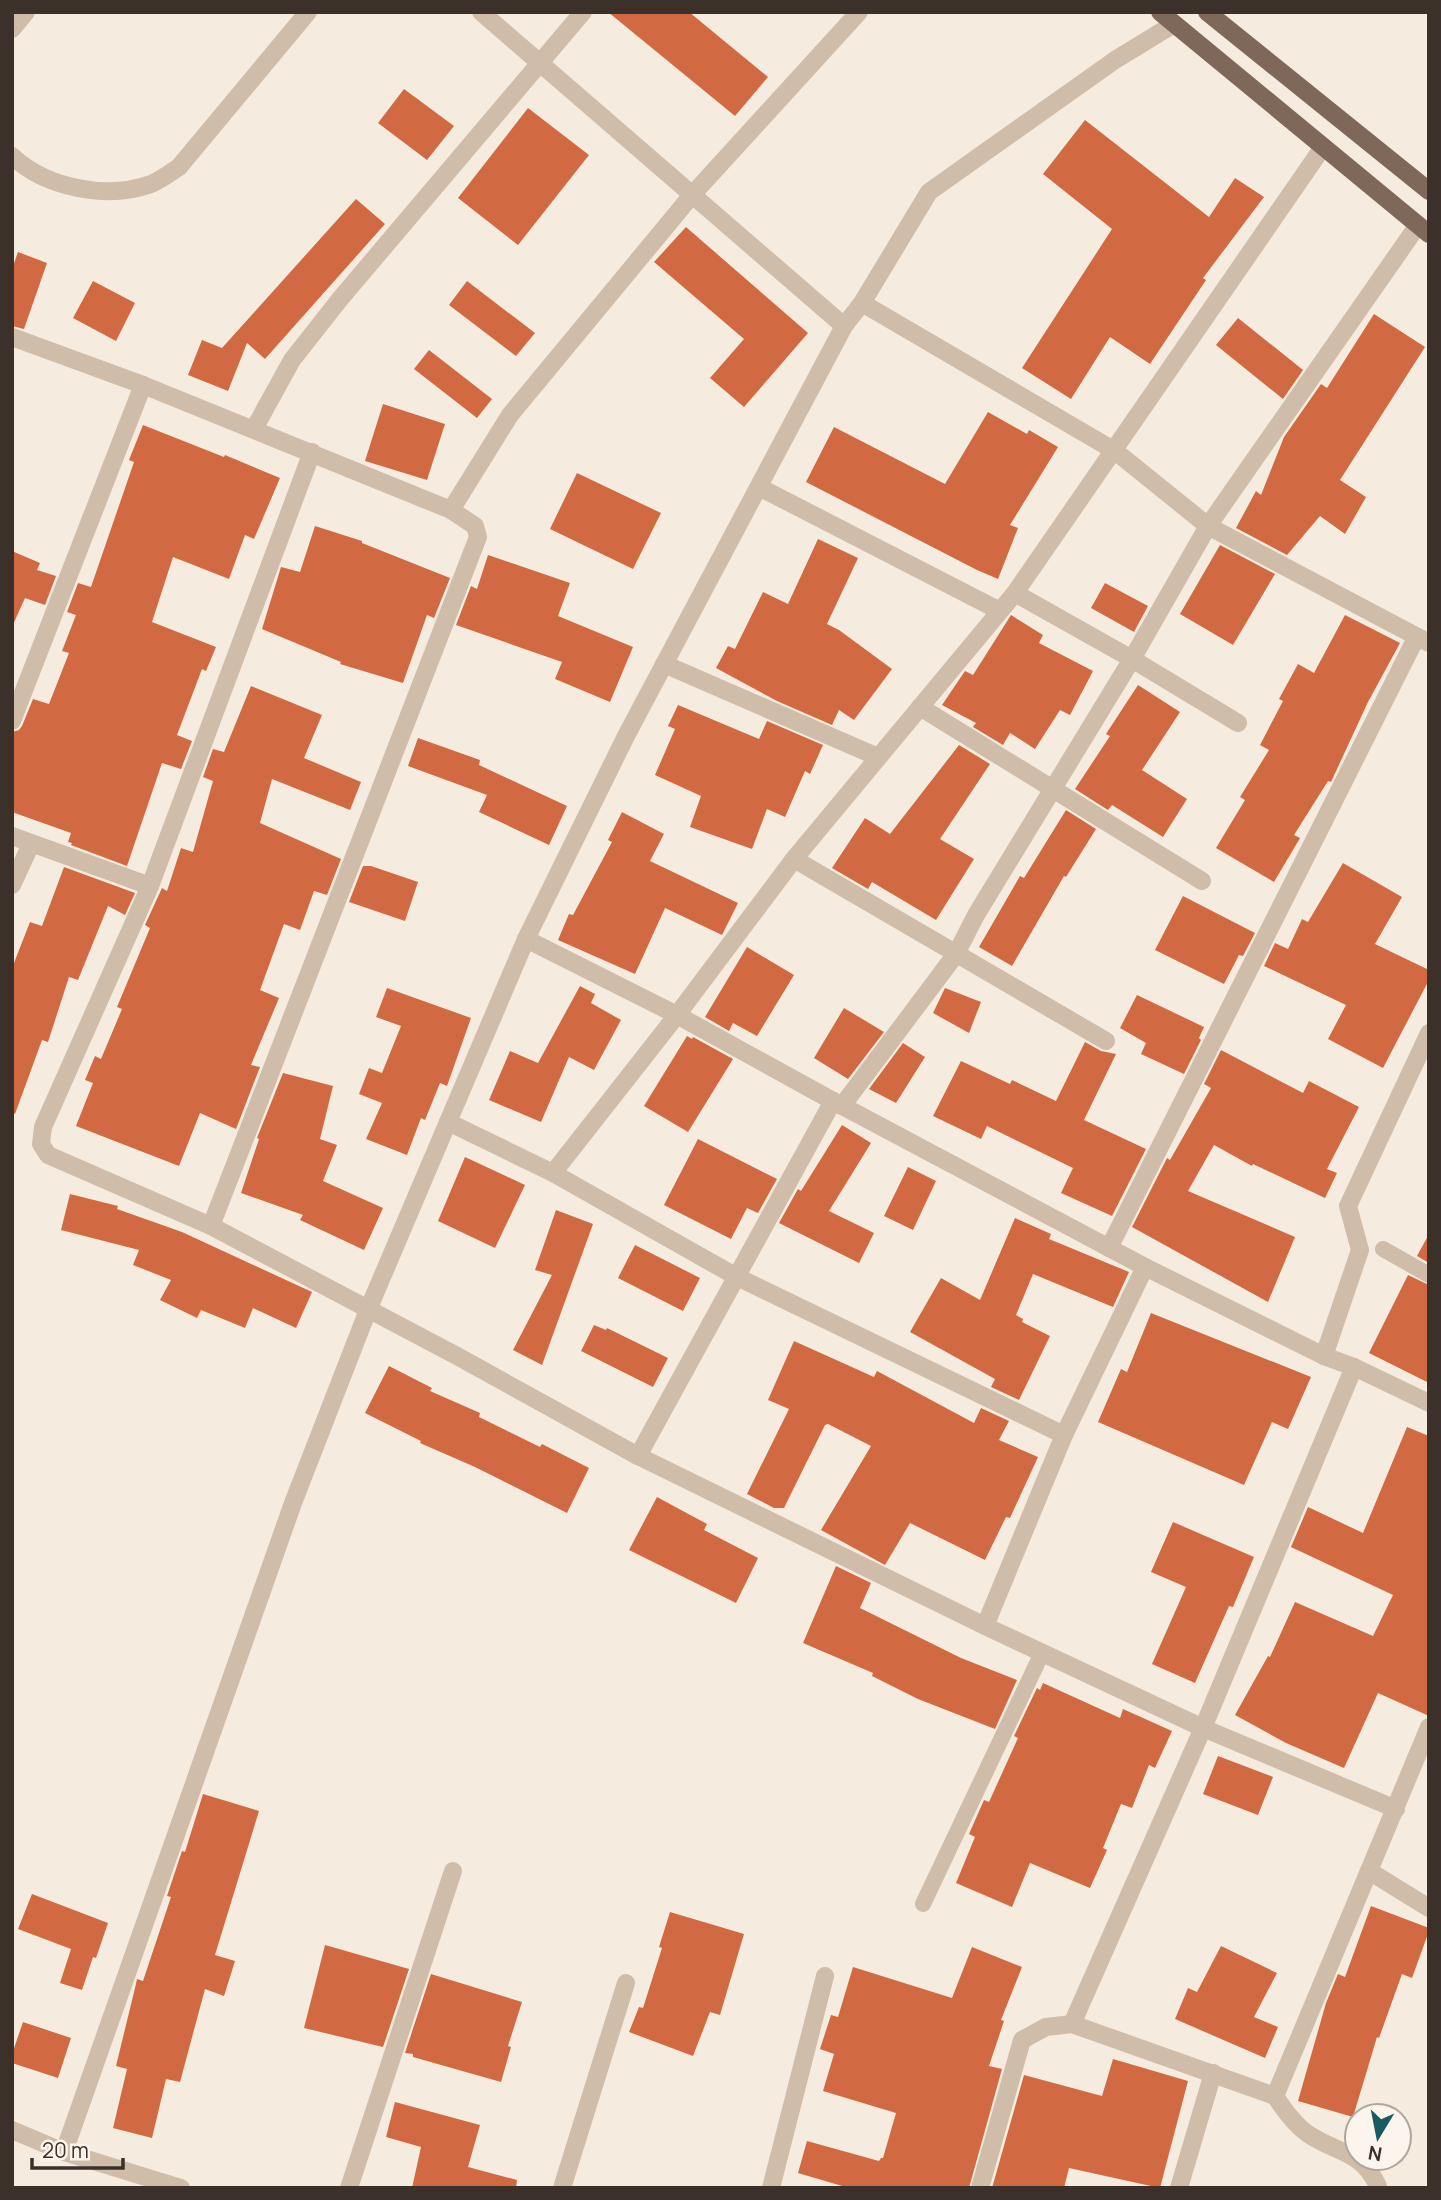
<svg xmlns="http://www.w3.org/2000/svg" width="1441" height="2200" font-family="Manrope,sans-serif">
<rect width="100%" height="100%" fill="#f5ecdf"/>
<!-- building -->
<g fill="#d16a42">
<path d="M 608,12 L 689,12 L 768,77 L 735,116 Z"/>
<path d="M 404,89 L 454,126 L 427,160 L 378,123 Z"/>
<path d="M 528,108 L 589,155 L 518,245 L 458,198 Z"/>
<path d="M 1085,120 L 1209,217 L 1235,178 L 1264,197 L 1203,278 L 1206,280 L 1150,364 L 1110,337 L 1071,399 L 1022,368 L 1112,229 L 1043,174 Z"/>
<path d="M 356,199 L 385,224 L 265,359 L 247,343 L 228,391 L 188,375 L 202,340 L 222,348 Z"/>
<path d="M 686,227 L 808,333 L 744,407 L 710,378 L 744,339 L 654,262 Z"/>
<path d="M 18,252 L 47,263 L 24,329 L 12,326 L 12,269 Z"/>
<path d="M 93,281 L 135,303 L 116,341 L 73,318 Z"/>
<path d="M 467,281 L 535,333 L 516,356 L 449,305 Z"/>
<path d="M 1374,314 L 1425,347 L 1340,480 L 1366,497 L 1345,534 L 1320,516 L 1287,555 L 1236,528 L 1256,491 L 1261,495 L 1284,437 L 1321,384 L 1327,388 Z"/>
<path d="M 1238,318 L 1303,370 L 1283,399 L 1216,345 Z"/>
<path d="M 429,350 L 492,399 L 477,418 L 414,369 Z"/>
<path d="M 383,404 L 445,424 L 427,480 L 365,461 Z"/>
<path d="M 988,412 L 1027,434 L 1029,430 L 1058,447 L 1010,525 L 1018,528 L 998,579 L 977,570 L 806,482 L 834,427 L 945,484 Z"/>
<path d="M 143,425 L 224,457 L 225,455 L 280,478 L 254,539 L 245,535 L 229,579 L 173,557 L 152,622 L 216,647 L 206,671 L 202,669 L 177,735 L 192,741 L 181,769 L 162,763 L 127,866 L 71,845 L 72,843 L 68,842 L 71,833 L 12,812 L 12,732 L 19,730 L 22,726 L 33,699 L 49,704 L 69,653 L 62,651 L 76,615 L 67,612 L 78,583 L 91,587 L 134,462 L 129,460 Z"/>
<path d="M 577,473 L 661,513 L 633,569 L 550,529 Z"/>
<path d="M 315,526 L 362,541 L 362,543 L 450,578 L 434,618 L 427,615 L 403,683 L 340,664 L 341,662 L 262,629 L 281,567 L 300,572 Z"/>
<path d="M 818,539 L 858,558 L 827,624 L 839,630 L 892,669 L 854,720 L 839,710 L 832,725 L 777,701 L 716,668 L 728,646 L 735,649 L 763,592 L 788,604 Z"/>
<path d="M 1220,545 L 1275,574 L 1233,645 L 1180,614 Z"/>
<path d="M 12,551 L 40,563 L 37,570 L 56,576 L 45,605 L 25,598 L 12,627 Z"/>
<path d="M 488,555 L 570,583 L 558,616 L 633,647 L 610,702 L 555,679 L 562,662 L 456,625 L 471,586 L 477,589 Z"/>
<path d="M 1105,583 L 1148,606 L 1134,632 L 1091,608 Z"/>
<path d="M 1011,615 L 1043,635 L 1039,643 L 1093,671 L 1070,715 L 1060,710 L 1035,749 L 1010,733 L 1003,745 L 973,727 L 976,723 L 942,705 L 965,671 L 973,675 Z"/>
<path d="M 1345,615 L 1400,643 L 1368,702 L 1331,782 L 1328,781 L 1294,835 L 1300,838 L 1274,882 L 1216,848 L 1245,800 L 1240,797 L 1269,750 L 1260,745 L 1283,701 L 1279,699 L 1298,664 L 1314,673 Z"/>
<path d="M 1138,685 L 1180,712 L 1142,770 L 1187,799 L 1163,837 L 1112,805 L 1108,810 L 1075,789 L 1110,736 L 1106,734 Z"/>
<path d="M 251,686 L 322,715 L 304,758 L 361,782 L 350,810 L 272,779 L 260,823 L 341,859 L 327,895 L 314,891 L 300,930 L 284,924 L 260,990 L 279,998 L 251,1065 L 260,1067 L 236,1129 L 200,1113 L 179,1166 L 76,1126 L 93,1083 L 85,1080 L 95,1056 L 101,1059 L 122,1009 L 117,1007 L 150,928 L 145,925 L 162,888 L 167,891 L 181,848 L 193,852 L 213,781 L 203,777 L 213,749 L 224,752 Z"/>
<path d="M 678,705 L 759,739 L 767,721 L 823,745 L 810,774 L 805,771 L 785,817 L 767,809 L 752,849 L 690,827 L 701,796 L 655,775 L 675,729 L 668,726 Z"/>
<path d="M 418,738 L 480,760 L 479,765 L 567,806 L 549,845 L 479,812 L 487,795 L 408,766 Z"/>
<path d="M 959,745 L 990,764 L 940,839 L 974,859 L 936,920 L 872,882 L 868,889 L 832,868 L 865,818 L 890,834 Z"/>
<path d="M 1066,810 L 1096,829 L 1066,877 L 1064,876 L 1012,966 L 979,947 L 1020,876 L 1024,878 Z"/>
<path d="M 622,812 L 664,834 L 650,861 L 738,903 L 722,935 L 665,908 L 635,974 L 558,940 L 569,914 L 573,915 L 612,842 L 608,840 Z"/>
<path d="M 1343,863 L 1402,897 L 1375,944 L 1429,970 L 1429,980 L 1383,1068 L 1328,1039 L 1346,1005 L 1264,966 L 1275,943 L 1288,949 L 1302,919 L 1308,922 Z"/>
<path d="M 363,866 L 371,866 L 418,882 L 405,921 L 349,902 Z"/>
<path d="M 64,867 L 135,893 L 125,915 L 108,906 L 78,980 L 69,977 L 48,1042 L 42,1040 L 15,1114 L 12,1113 L 12,968 L 30,922 L 42,926 Z"/>
<path d="M 1183,896 L 1255,933 L 1243,956 L 1239,955 L 1224,984 L 1155,950 Z"/>
<path d="M 747,947 L 794,975 L 757,1036 L 733,1023 L 729,1031 L 705,1017 Z"/>
<path d="M 580,986 L 595,994 L 591,1003 L 621,1020 L 594,1070 L 569,1057 L 541,1122 L 489,1100 L 510,1051 L 538,1063 Z"/>
<path d="M 387,988 L 471,1018 L 447,1086 L 440,1083 L 425,1120 L 421,1118 L 407,1155 L 366,1139 L 382,1103 L 359,1094 L 369,1068 L 382,1073 L 401,1026 L 376,1017 Z"/>
<path d="M 945,988 L 981,1002 L 969,1033 L 933,1013 Z"/>
<path d="M 1137,995 L 1204,1027 L 1199,1038 L 1201,1040 L 1184,1074 L 1141,1054 L 1146,1043 L 1120,1028 Z"/>
<path d="M 844,1008 L 884,1032 L 848,1079 L 814,1058 Z"/>
<path d="M 687,1036 L 692,1039 L 693,1037 L 733,1059 L 688,1132 L 644,1106 Z"/>
<path d="M 1085,1042 L 1101,1051 L 1116,1054 L 1084,1120 L 1146,1149 L 1112,1216 L 1061,1193 L 1073,1168 L 987,1126 L 981,1139 L 933,1116 L 961,1061 L 1010,1084 L 1012,1080 L 1056,1101 Z"/>
<path d="M 903,1043 L 925,1057 L 896,1103 L 869,1089 Z"/>
<path d="M 1221,1050 L 1303,1093 L 1309,1081 L 1359,1107 L 1327,1169 L 1337,1173 L 1325,1198 L 1253,1164 L 1252,1166 L 1214,1145 L 1188,1191 L 1295,1237 L 1268,1302 L 1132,1227 L 1167,1158 L 1170,1160 L 1211,1088 L 1204,1084 Z"/>
<path d="M 283,1073 L 333,1086 L 320,1139 L 337,1145 L 323,1181 L 383,1208 L 364,1250 L 300,1220 L 303,1215 L 241,1193 L 259,1139 L 257,1138 Z"/>
<path d="M 842,1125 L 871,1143 L 829,1211 L 874,1233 L 859,1263 L 779,1223 L 798,1189 L 801,1191 Z"/>
<path d="M 698,1139 L 777,1179 L 758,1213 L 747,1208 L 731,1239 L 664,1205 Z"/>
<path d="M 465,1157 L 525,1185 L 495,1248 L 438,1221 Z"/>
<path d="M 908,1167 L 936,1181 L 913,1230 L 884,1216 Z"/>
<path d="M 70,1194 L 118,1206 L 117,1209 L 182,1232 L 312,1292 L 296,1328 L 253,1308 L 245,1328 L 201,1310 L 197,1318 L 160,1300 L 171,1280 L 133,1265 L 139,1250 L 61,1230 Z"/>
<path d="M 556,1210 L 593,1224 L 542,1365 L 513,1350 L 552,1275 L 535,1270 Z"/>
<path d="M 1015,1218 L 1051,1234 L 1049,1239 L 1129,1272 L 1113,1307 L 1033,1274 L 1016,1315 L 1023,1319 L 1022,1322 L 1050,1336 L 1019,1400 L 991,1387 L 995,1379 L 910,1332 L 941,1278 L 980,1300 Z"/>
<path d="M 1429,1234 L 1429,1263 L 1417,1256 Z"/>
<path d="M 635,1245 L 700,1278 L 683,1311 L 618,1278 Z"/>
<path d="M 1408,1275 L 1429,1285 L 1429,1383 L 1369,1353 Z"/>
<path d="M 1151,1313 L 1311,1377 L 1288,1429 L 1272,1422 L 1244,1485 L 1098,1422 L 1121,1369 L 1127,1372 Z"/>
<path d="M 594,1325 L 606,1330 L 607,1328 L 668,1358 L 653,1387 L 581,1351 Z"/>
<path d="M 794,1341 L 874,1377 L 877,1371 L 974,1423 L 981,1408 L 1009,1421 L 999,1440 L 1038,1457 L 1010,1518 L 1006,1517 L 985,1560 L 910,1523 L 885,1565 L 821,1530 L 871,1446 L 828,1424 L 825,1425 L 784,1508 L 774,1508 L 747,1494 L 789,1409 L 768,1400 Z"/>
<path d="M 389,1366 L 432,1388 L 430,1391 L 480,1413 L 479,1417 L 540,1447 L 542,1444 L 589,1468 L 567,1513 L 475,1467 L 420,1443 L 421,1441 L 365,1413 Z"/>
<path d="M 1407,1427 L 1429,1436 L 1429,1716 L 1378,1693 L 1344,1768 L 1286,1743 L 1235,1715 L 1268,1656 L 1270,1657 L 1295,1602 L 1373,1636 L 1393,1595 L 1291,1547 L 1308,1507 L 1363,1533 Z"/>
<path d="M 657,1497 L 707,1524 L 704,1530 L 758,1558 L 736,1603 L 629,1550 Z"/>
<path d="M 1173,1522 L 1254,1557 L 1233,1607 L 1229,1606 L 1195,1683 L 1152,1664 L 1186,1587 L 1151,1572 Z"/>
<path d="M 836,1566 L 871,1583 L 860,1608 L 961,1658 L 1017,1680 L 995,1729 L 918,1699 L 872,1676 L 873,1673 L 803,1643 Z"/>
<path d="M 1043,1683 L 1120,1718 L 1123,1709 L 1172,1731 L 1155,1768 L 1149,1765 L 1132,1808 L 1121,1804 L 1103,1848 L 1107,1850 L 1090,1888 L 1030,1863 L 1012,1907 L 956,1883 L 975,1837 L 969,1834 L 984,1800 L 989,1802 L 1018,1738 L 1014,1736 L 1037,1688 L 1040,1690 Z"/>
<path d="M 1218,1756 L 1273,1777 L 1258,1815 L 1203,1794 Z"/>
<path d="M 203,1794 L 259,1811 L 215,1955 L 235,1961 L 224,1996 L 205,1989 L 180,2082 L 166,2079 L 152,2138 L 113,2128 L 127,2069 L 116,2066 L 136,1984 L 137,1979 L 143,1981 L 171,1897 L 167,1896 L 182,1851 L 185,1852 Z"/>
<path d="M 32,1894 L 108,1923 L 96,1958 L 93,1957 L 82,1990 L 60,1983 L 71,1949 L 18,1929 Z"/>
<path d="M 1371,1906 L 1429,1928 L 1429,1931 L 1412,1978 L 1402,1974 L 1379,2038 L 1377,2037 L 1353,2117 L 1298,2101 L 1326,2003 L 1338,1974 L 1345,1977 Z"/>
<path d="M 670,1912 L 744,1934 L 720,2015 L 710,2012 L 693,2056 L 629,2032 L 639,2007 L 643,2008 L 662,1948 L 659,1947 Z"/>
<path d="M 325,1945 L 409,1969 L 383,2047 L 304,2028 Z"/>
<path d="M 1221,1946 L 1277,1973 L 1254,2017 L 1278,2027 L 1265,2058 L 1175,2019 L 1188,1988 L 1197,1992 Z"/>
<path d="M 972,1947 L 1022,1967 L 1001,2020 L 1004,2021 L 989,2066 L 1002,2069 L 969,2188 L 849,2188 L 798,2173 L 807,2141 L 879,2161 L 881,2158 L 883,2158 L 896,2113 L 823,2091 L 834,2054 L 820,2049 L 831,2015 L 838,2017 L 853,1967 L 952,1998 Z"/>
<path d="M 431,1974 L 522,2002 L 508,2046 L 511,2047 L 501,2082 L 413,2057 L 413,2054 L 405,2053 Z"/>
<path d="M 23,2022 L 71,2038 L 58,2078 L 12,2063 L 12,2054 Z"/>
<path d="M 1113,2059 L 1188,2081 L 1160,2188 L 1069,2168 L 1064,2188 L 992,2188 L 1024,2075 L 1102,2096 Z"/>
<path d="M 395,2102 L 480,2125 L 468,2167 L 517,2180 L 516,2188 L 412,2188 L 421,2147 L 386,2137 Z"/>
</g>
<g fill="none" stroke-linecap="round" stroke-linejoin="round">
<!-- service -->
<g stroke="#cfbca9" stroke-width="16">
<path d="M 1383,1249 L 1429,1275"/>
<path d="M 923,1904 L 1042,1653"/>
</g>
<!-- minor -->
<g stroke="#cfbca9" stroke-width="18">
<path d="M 481,12 L 844,326"/>
<path d="M 12,29 L 26,12"/>
<path d="M 12,156 C 46,188 107,200 151,184 C 161,180 170,173 179,167 L 308,12"/>
<path d="M 862,303 L 1115,451 L 1208,526 L 1429,643"/>
<path d="M 12,337 L 143,385 L 451,510 L 475,526 L 478,537 L 211,1226"/>
<path d="M 254,429 L 292,360 L 340,299 L 583,12"/>
<path d="M 312,452 L 150,886 L 43,1127 L 41,1144 L 48,1155 L 211,1226 L 457,1356 L 638,1456 L 985,1626 L 1203,1728 L 1396,1809"/>
<path d="M 759,487 L 1000,611"/>
<path d="M 451,510 L 510,415 L 692,195 L 859,12"/>
<path d="M 664,664 L 878,757"/>
<path d="M 920,707 L 1202,881"/>
<path d="M 12,721 L 143,385"/>
<path d="M 1238,723 L 1132,659 L 1208,526 L 1418,225"/>
<path d="M 12,836 L 150,886"/>
<path d="M 794,859 L 1106,1041"/>
<path d="M 12,885 L 31,844"/>
<path d="M 526,939 L 677,1015 L 553,1173"/>
<path d="M 833,1101 L 1145,1267 L 1324,1356 L 1354,1367 L 1429,1403"/>
<path d="M 842,1106 L 956,954 L 976,915 L 1132,659 L 1015,593"/>
<path d="M 448,1122 L 553,1173 L 737,1277 L 1064,1435"/>
<path d="M 1109,1248 L 1416,638"/>
<path d="M 1324,1356 L 1360,1250 L 1348,1206 L 1429,1033"/>
<path d="M 1354,1367 L 1203,1728 L 1072,2024 L 1275,2096 L 1429,1727"/>
<path d="M 638,1456 L 833,1101 L 677,1015 L 794,859 L 1015,593 L 1323,147"/>
<path d="M 985,1626 L 1064,1435 L 1145,1267"/>
<path d="M 1369,1871 L 1429,1908"/>
<path d="M 1275,2096 C 1284,2110 1294,2124 1308,2134 C 1338,2154 1361,2150 1378,2186"/>
<path d="M 12,2130 L 64,2152 L 181,2188"/>
<path d="M 64,2152 L 293,1503 L 368,1310 L 448,1122 L 526,939 L 626,736 L 844,326 L 862,303 L 929,192 L 1115,60 L 1174,24"/>
<path d="M 349,2188 L 453,1871"/>
<path d="M 562,2188 L 626,1983"/>
<path d="M 771,2188 L 825,1976"/>
<path d="M 980,2188 L 1022,2040 L 1046,2027 L 1072,2024"/>
<path d="M 1179,2188 L 1213,2073"/>
</g>
<!-- primary -->
<g stroke="#7f6759" stroke-width="18">
<path d="M 1160,12 L 1429,234"/>
<path d="M 1207,12 L 1429,191"/>
</g>
</g>
<!-- border -->
<rect width="1441" height="2200" fill="none" stroke="#3c302a" stroke-width="28"/>
<!-- north arrow -->
<g transform="translate(1378 2137) rotate(190)"><circle r="33" fill="#fcf5ed" stroke="#afa69f" stroke-width="2"/>
<path d="M0-5L12 26L0 18L-12 26Z" fill="#1a5a62"/>
<text y="-10" font-size="19" font-weight="bold" text-anchor="middle" fill="#3c302a">N</text>
</g>
<!-- scale -->
<path d="M32 2158v10h91v-10" fill="none" stroke="#3c302a" stroke-width="3.5"/>
<text x="42" y="2158" font-size="21" fill="#3c302a" stroke="#fcf5ed" stroke-width="5" paint-order="stroke">20 m</text>
</svg>
